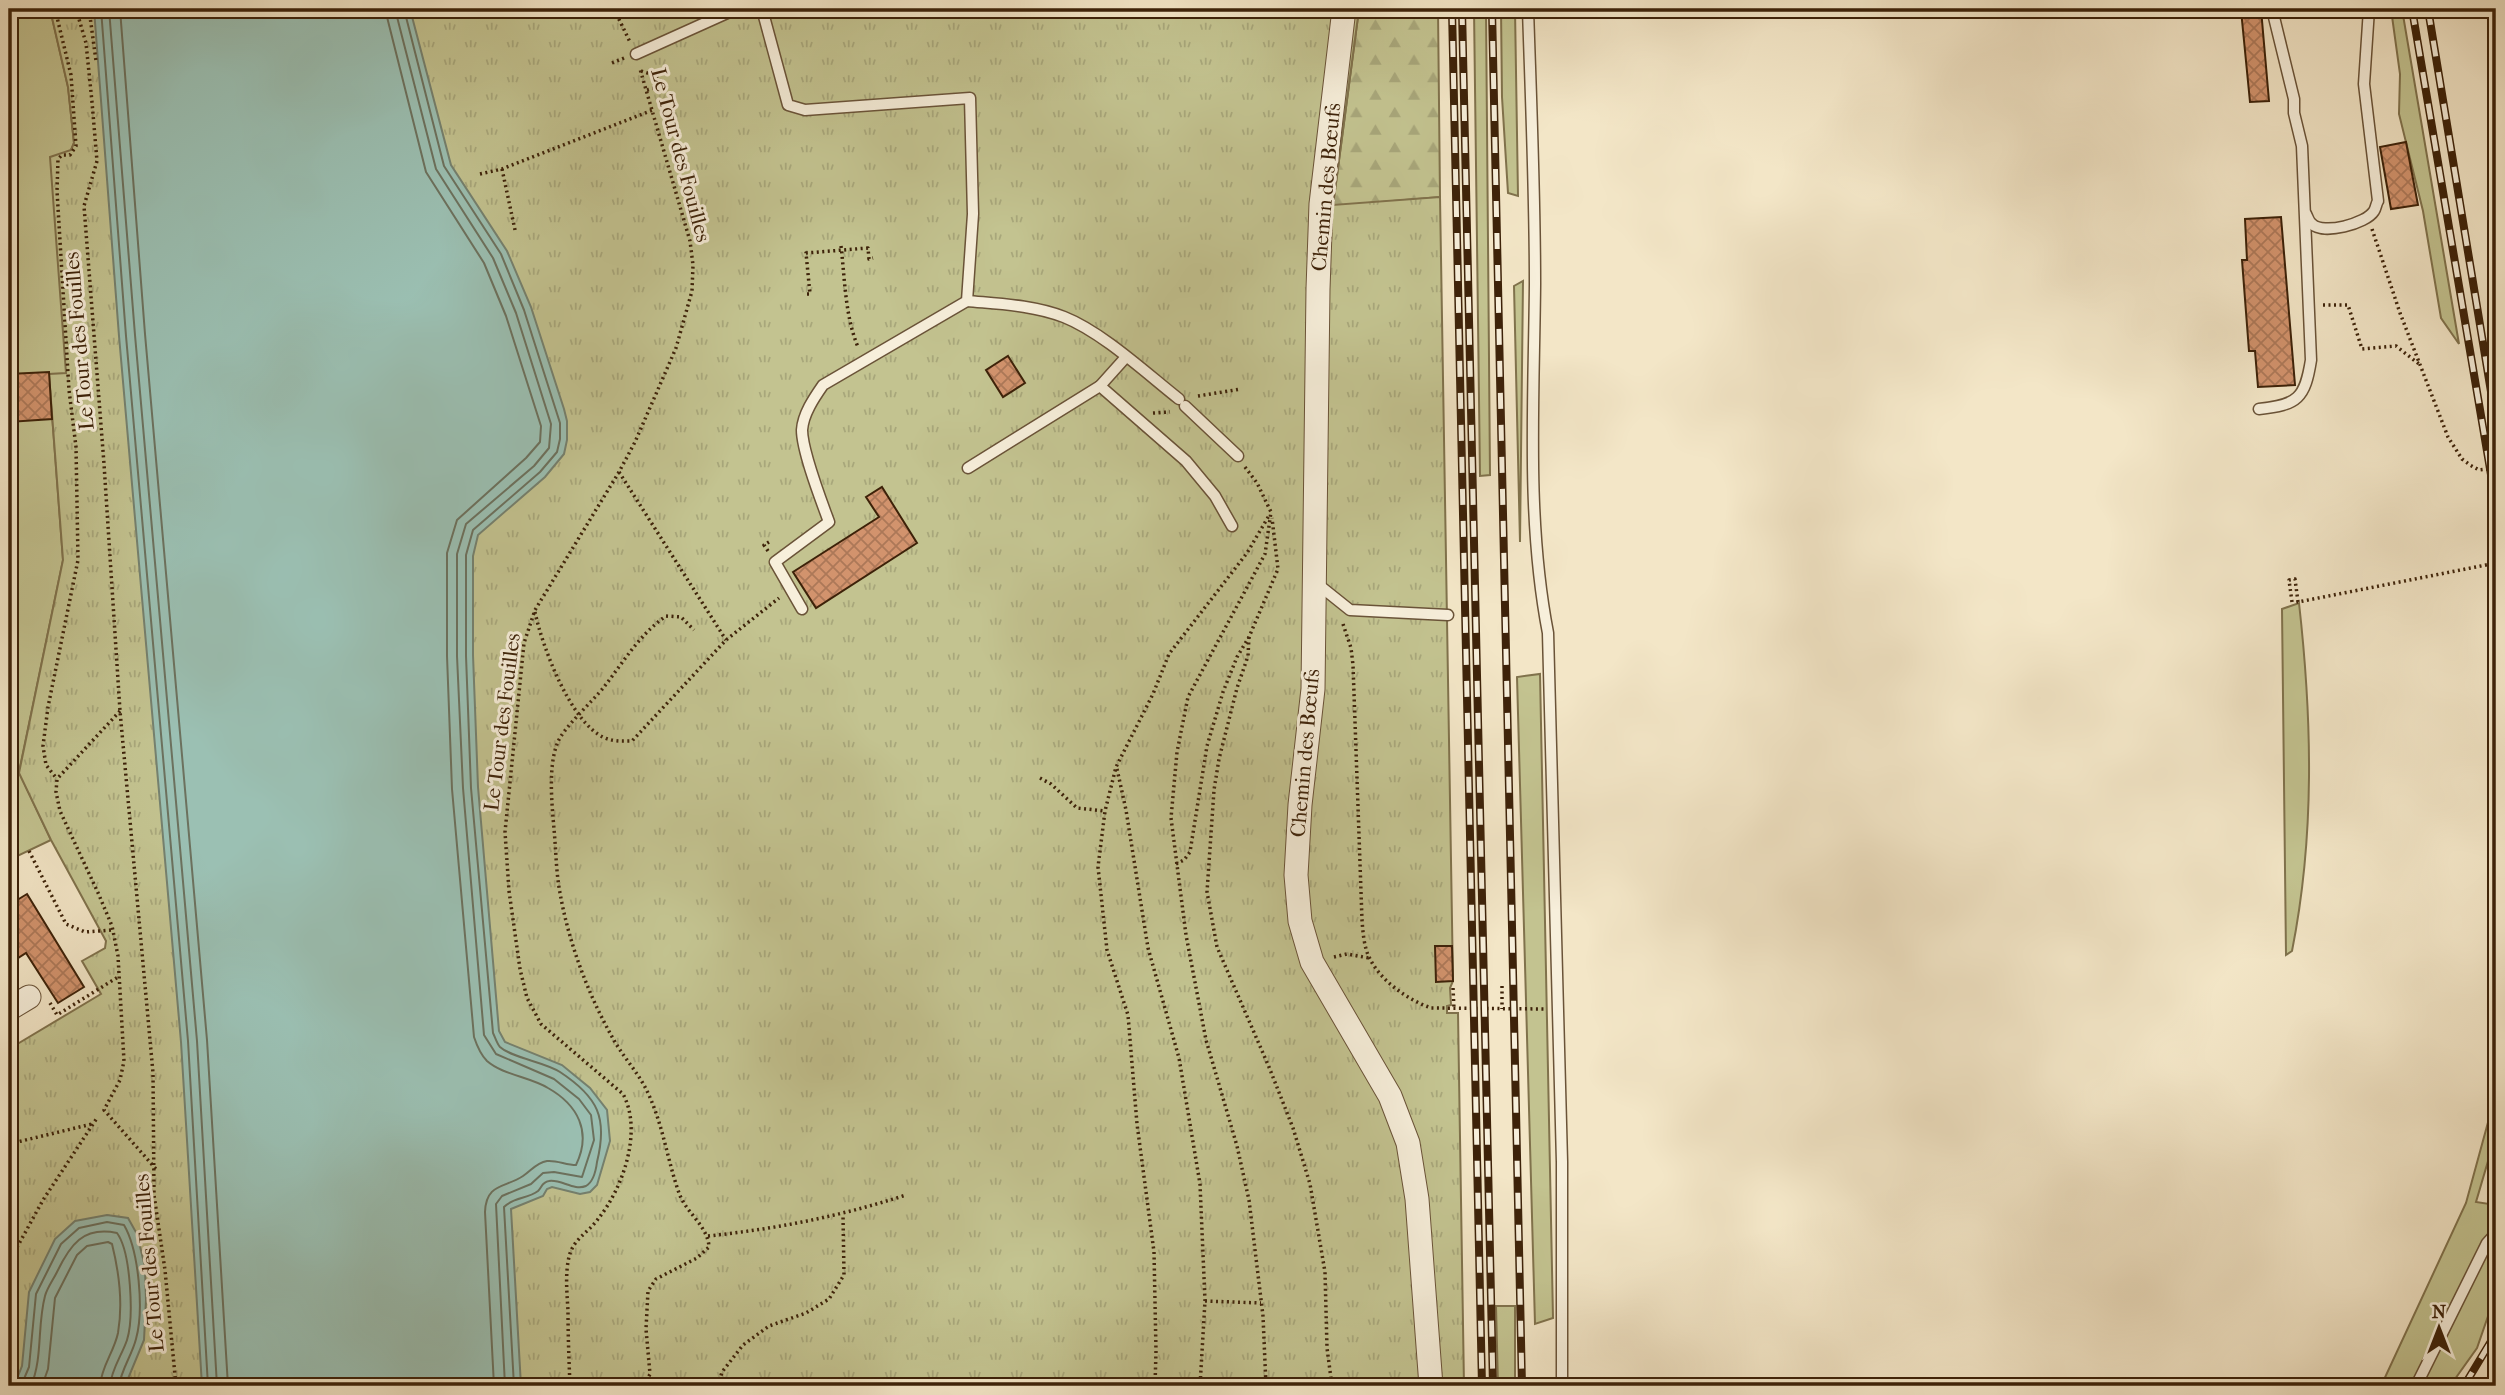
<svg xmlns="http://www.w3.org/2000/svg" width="2505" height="1395" font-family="'IM FELL French Canon',serif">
<defs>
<pattern id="forest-firs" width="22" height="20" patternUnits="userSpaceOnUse" patternTransform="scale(1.75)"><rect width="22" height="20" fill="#c3c390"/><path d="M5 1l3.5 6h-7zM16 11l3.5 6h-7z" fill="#a8a77b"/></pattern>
<pattern id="park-tufts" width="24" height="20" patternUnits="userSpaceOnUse" patternTransform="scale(1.75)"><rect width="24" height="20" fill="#c3c390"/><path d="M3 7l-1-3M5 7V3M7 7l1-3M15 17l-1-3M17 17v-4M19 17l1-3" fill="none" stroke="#a8a77b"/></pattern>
<pattern id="building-cross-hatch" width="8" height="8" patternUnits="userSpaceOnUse" patternTransform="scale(1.75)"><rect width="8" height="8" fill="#d2936d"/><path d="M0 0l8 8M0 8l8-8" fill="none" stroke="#ac7858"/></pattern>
</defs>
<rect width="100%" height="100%" fill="#f3e6c7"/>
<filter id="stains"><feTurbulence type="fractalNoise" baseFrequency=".00286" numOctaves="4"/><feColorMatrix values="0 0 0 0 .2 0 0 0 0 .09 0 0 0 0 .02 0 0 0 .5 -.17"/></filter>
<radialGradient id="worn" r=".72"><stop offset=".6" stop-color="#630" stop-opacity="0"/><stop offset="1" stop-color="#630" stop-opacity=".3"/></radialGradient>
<!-- grass -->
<g fill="#c3c390" stroke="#80724c" stroke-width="2">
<path d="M 9,9 L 50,9 L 68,87 L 74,143 L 71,150 L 66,374 L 49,375 L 63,560 L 19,772 L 51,840 L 9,860 Z"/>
<path d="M 1474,9 L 1486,9 L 1490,475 L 1480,476 Z"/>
<path d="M 1501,9 L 1515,9 L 1518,196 L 1508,193 L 1502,97 Z"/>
<path d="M 2391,9 L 2402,9 L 2459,344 L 2441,318 L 2423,211 L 2399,114 L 2400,74 Z"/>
<path d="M 1523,281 L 1520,542 L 1514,286 Z"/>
<path d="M 2299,603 C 2312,719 2315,835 2292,951 L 2286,955 L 2282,609 Z"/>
<path d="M 1540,674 L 1553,1318 L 1535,1324 L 1517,677 Z"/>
<path d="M 2496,1093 L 2496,1134 L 2476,1202 L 2496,1205 L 2496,1293 L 2477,1348 L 2450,1386 L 2381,1386 L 2466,1203 Z"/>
<path d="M 1496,1306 L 1515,1306 L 1515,1386 L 1498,1386 Z"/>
</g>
<!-- forest -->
<path fill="url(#forest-firs)" stroke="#80724c" stroke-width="2" d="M 1359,9 L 1438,9 L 1440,197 L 1333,206 Z"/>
<!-- park -->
<path fill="url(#park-tufts)" stroke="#80724c" stroke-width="2" d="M 50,9 L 1359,9 L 1333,205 L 1440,197 L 1453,981 L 1450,988 L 1451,1005 L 1447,1006 L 1447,1013 L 1458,1013 L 1464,1386 L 9,1386 L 9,1049 L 101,994 L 82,961 L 105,948 L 106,941 L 51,840 L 19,773 L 63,560 L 49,374 L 66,373 L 50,157 L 71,150 L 74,143 L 68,87 Z"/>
<!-- water -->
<g fill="#9bc0b3" stroke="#75816f" stroke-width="2">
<path d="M 94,9 L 410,9 L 451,165 L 507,251 L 531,307 L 564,409 L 567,421 L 567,440 L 564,454 L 545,477 L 478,535 L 473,556 L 473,655 L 478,787 L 499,1031 L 505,1042 L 562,1065 L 590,1088 L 607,1110 L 610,1141 L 597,1185 L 590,1192 L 580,1194 L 552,1187 L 547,1189 L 543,1196 L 511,1209 L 521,1386 L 202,1386 L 181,1042 L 119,336 Z"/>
<path d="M 107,1215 L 128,1218 L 137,1234 L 145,1267 L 146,1300 L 144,1340 L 125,1386 L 14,1386 L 22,1366 L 29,1292 L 55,1239 L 75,1221 Z"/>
</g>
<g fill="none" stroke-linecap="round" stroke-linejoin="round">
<!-- shore -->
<g stroke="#6c715e" stroke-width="2">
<path d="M 101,9 L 126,336 L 188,1041 L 208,1386"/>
<path d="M 109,9 L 135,335 L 197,1041 L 217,1386"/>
<path d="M 120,9 L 145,334 L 207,1040 L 228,1386"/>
<path d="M 385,9 L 426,172 L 484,263 L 506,316 L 541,426 L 540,442 L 526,458 L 457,520 L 447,553 L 447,656 L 452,789 L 474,1037 C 477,1046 481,1055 487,1061 C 503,1075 530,1077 548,1088 C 578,1105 592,1132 576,1165 C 566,1165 557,1160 547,1161 C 536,1163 532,1170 523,1176 C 505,1188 486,1183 485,1212 L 494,1386"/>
<path d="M 395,9 L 436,169 L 493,258 L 516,313 L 551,424 L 549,448 L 534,466 L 466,524 L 457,554 L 457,656 L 463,788 L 484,1035 L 496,1054 L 554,1079 L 579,1099 L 591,1115 L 594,1140 L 582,1177 L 554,1172 L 543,1173 L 531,1184 L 502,1196 L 496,1204 L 505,1386"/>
<path d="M 404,9 L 444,166 L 501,254 L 524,310 L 560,423 L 560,439 L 557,452 L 540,472 L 473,530 L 466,555 L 466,656 L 471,788 L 493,1033 C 495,1037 497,1044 500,1047 C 512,1058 545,1062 560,1072 C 598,1097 608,1118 597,1162 C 596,1170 593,1182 586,1186 C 574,1191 561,1179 549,1181 C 542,1182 542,1187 538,1191 C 528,1199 513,1197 504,1207 L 514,1386"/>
<path d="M 21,1386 L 29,1367 L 36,1294 L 61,1244 L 79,1228 L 107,1222 L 124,1225 C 139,1251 144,1310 136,1339 C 132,1355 121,1370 119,1386"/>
<path d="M 31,1386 C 43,1357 37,1326 45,1296 C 47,1288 53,1280 57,1272 C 70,1245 83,1226 117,1233 C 131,1252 134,1318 127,1340 C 122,1355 111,1370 110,1386"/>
<path d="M 42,1386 L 48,1369 L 55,1298 L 77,1255 L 87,1246 L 108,1242 L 112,1244 C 119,1272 123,1304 118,1333 C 114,1352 101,1367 100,1386"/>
</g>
</g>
<!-- building -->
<g fill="url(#building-cross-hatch)" stroke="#3d2209" stroke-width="2">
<path d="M 2261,9 L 2269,101 L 2250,102 L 2241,10 Z"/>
<path d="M 2406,142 L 2418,205 L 2391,209 L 2380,147 Z"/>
<path d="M 2281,217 L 2295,385 L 2258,387 L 2255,351 L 2249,351 L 2242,260 L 2247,260 L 2245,219 Z"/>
<path d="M 1008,356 L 1025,383 L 1003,397 L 986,370 Z"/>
<path d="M 49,372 L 52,419 L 9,422 L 9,374 Z"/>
<path d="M 882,487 L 917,543 L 816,608 L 793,572 L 879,517 L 866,497 Z"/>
<path d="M 27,894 L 84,987 L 58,1003 L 26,953 L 9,964 L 9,905 Z"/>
<path d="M 1435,946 L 1452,946 L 1453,981 L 1436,982 Z"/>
</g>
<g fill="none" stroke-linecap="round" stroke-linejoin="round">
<defs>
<g id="lane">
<path d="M 762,9 L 788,105 L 805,110 L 970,98 L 973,214 L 967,301 L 823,385 C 814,398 803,414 802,430 C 802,451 821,500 829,522 L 775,562 L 802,609"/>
<path d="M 1528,9 C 1531,101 1535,192 1535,284 C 1534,400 1526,519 1548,633 L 1562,1162 L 1562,1386"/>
<path d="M 636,54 L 736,9"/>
<path d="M 2306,214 C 2308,218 2309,222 2312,224 C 2323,235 2366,224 2374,211 C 2376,208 2376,204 2378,201 L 2364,84 L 2369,9"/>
<path d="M 967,301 C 999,304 1033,305 1064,317 C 1102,332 1146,373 1179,399"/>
<path d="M 1100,386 L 1186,461 L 1215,496 L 1232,526"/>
<path d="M 1185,406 L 1238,456"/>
<path d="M 2259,409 C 2298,405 2305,398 2311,360 L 2302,146 L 2294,113 L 2294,99 L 2272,9"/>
<path d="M 968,468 L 1100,386 L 1126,357"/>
<path d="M 1315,582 L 1350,610 L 1448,615"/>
<path d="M 2416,1386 L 2487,1243 L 2496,1233"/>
</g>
<g id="street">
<path d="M 1344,9 L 1321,204 L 1318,289 L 1313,689 L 1300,805 L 1296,875 L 1300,921 L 1312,962 L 1390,1096 L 1408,1143 L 1417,1199 L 1431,1386"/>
<path d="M 9,1009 L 29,997"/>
</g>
</defs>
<!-- lane casing -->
<use href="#lane" stroke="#6a5338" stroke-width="13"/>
<!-- street casing -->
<use href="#street" stroke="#6a5338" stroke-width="25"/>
<!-- path -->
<g stroke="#3d2209" stroke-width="3.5" stroke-dasharray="2 3.5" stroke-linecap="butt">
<path d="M 55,9 L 71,75 L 76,146 L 70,155 L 62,155 L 58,159 L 57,191 L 69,390 L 76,447 L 78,560 L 48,707 L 43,746 L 46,765 L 57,779"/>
<path d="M 76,9 L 86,43 L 92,102 L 97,161 L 84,206 L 104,464 L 120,711 L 153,1073 L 154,1195 L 165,1270 L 176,1386"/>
<path d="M 89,9 L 96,61"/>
<path d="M 614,9 L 630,42"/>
<path d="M 612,63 L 624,58"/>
<path d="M 641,71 L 654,75 L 666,85"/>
<path d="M 647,90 L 668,84"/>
<path d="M 502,169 L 515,230"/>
<path d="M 480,174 L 502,169 L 653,110"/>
<path d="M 2372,229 L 2400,313 L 2448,437 L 2462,459 L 2470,465 L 2479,470 L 2496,468"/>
<path d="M 841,246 C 845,280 845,316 858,347"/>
<path d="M 807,294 L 810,294 L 806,253 L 868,248 L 869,259 L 873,258"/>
<path d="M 2323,305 L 2348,305 L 2362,349 L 2396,346 L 2419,364"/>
<path d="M 1198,396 L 1241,389"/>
<path d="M 1153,413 L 1170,412"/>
<path d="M 1245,467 L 1257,483 L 1271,512 L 1265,554 L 1188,697 L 1177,752 L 1171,818 L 1186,935 L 1206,1040 L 1237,1146 L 1249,1200 L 1263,1316 L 1266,1386"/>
<path d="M 619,472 L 726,640"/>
<path d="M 768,551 L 764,545 L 769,542"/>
<path d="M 2292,602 L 2289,580 L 2295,579 L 2298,602 L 2496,563"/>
<path d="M 535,612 C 542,646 571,724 605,738 C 615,742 623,741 632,741 L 726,640 L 779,598"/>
<path d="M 1343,624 L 1351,648 L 1353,665 L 1362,920 C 1363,933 1364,948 1370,959 C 1381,981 1408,1000 1431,1008 L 1545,1009"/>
<path d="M 1249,637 L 1248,656 L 1237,688 L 1219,759 L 1214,790 L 1207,892 L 1217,947 L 1269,1067 L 1293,1128 L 1310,1184 L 1325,1272 L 1327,1348 L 1332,1386"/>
<path d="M 120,711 L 57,779 L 56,792 L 60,811 L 99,895 L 112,926 L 118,956 L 124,1061 L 120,1080 L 104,1110 L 156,1169"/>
<path d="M 1117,769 L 1126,810 L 1148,948 L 1179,1058 L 1200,1184 L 1205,1301 L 1200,1386"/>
<path d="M 1040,778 L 1051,784 L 1077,808 L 1105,811"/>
<path d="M 29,851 L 66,924 L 85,932 L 112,930"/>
<path d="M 1176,864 L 1184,860 L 1190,852 L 1207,746 L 1223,692 L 1237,657 L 1249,637 L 1278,569 L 1272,518"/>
<path d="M 1334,957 L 1347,954 L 1369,958"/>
<path d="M 1502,986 L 1502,1009"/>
<path d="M 1453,988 L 1454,1009"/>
<path d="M 50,1003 L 57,1015 L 118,977"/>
<path d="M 9,1144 L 92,1124"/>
<path d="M 708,1236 C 776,1229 841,1216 906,1195"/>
<path d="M 9,1262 L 43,1200 L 97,1118"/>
<path d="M 1205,1301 L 1261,1303"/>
<path d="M 570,1386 C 569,1361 568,1336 568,1311 C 567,1293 565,1274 569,1257 C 573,1239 588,1233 598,1219 C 623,1188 643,1131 623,1094 L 541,1024 L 527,998 L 520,969 L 509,891 L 505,832 L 524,643 L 535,610 L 619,472 L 635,442 L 676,348 L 692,291 L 693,265 L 690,241 L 640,69"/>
<path d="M 644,1386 L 650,1374 L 646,1329 L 648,1291 L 656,1279 L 697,1258 L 709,1247 C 708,1226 686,1213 679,1193 C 667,1159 663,1124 647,1091 C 639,1074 625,1059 615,1042 C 589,997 569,944 560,893 C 556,872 556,850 554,829 C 552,805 548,768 557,744 C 562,729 592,702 604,687 C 624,661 640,634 666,616 L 681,617 L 694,630"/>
<path d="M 718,1386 L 722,1372 L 743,1345 L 769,1326 L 806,1313 L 829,1299 L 844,1275 L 843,1215"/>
<path d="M 1155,1386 L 1156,1351 L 1154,1252 L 1137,1124 L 1128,1015 L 1107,950 L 1098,867 L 1105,811 L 1116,767 L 1153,694 L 1169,654 L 1247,553 L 1270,514"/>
</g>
<!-- lane -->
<use href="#lane" stroke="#f7efdb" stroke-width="10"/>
<!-- street -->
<use href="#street" stroke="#f7efdb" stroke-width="23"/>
<defs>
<g id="rail">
<path d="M 1452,9 L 1482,1386"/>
<path d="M 1462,9 L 1493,1386"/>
<path d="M 1492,9 L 1522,1386"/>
<path d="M 2412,9 L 2496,504"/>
<path d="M 2428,9 L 2496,422"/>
<path d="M 2464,1386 L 2496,1333"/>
</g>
</defs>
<!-- rail casing -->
<use href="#rail" stroke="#3d2209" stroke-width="8"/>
<!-- rail -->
<use href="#rail" stroke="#f7efdb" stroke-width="5" stroke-dasharray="16" stroke-linecap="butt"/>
</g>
<g text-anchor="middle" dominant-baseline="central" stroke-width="6" stroke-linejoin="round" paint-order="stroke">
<!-- street labels -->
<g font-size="21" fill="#3d2209" stroke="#f7efdb">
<text transform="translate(681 155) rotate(75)">Le Tour des Fouilles</text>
<text transform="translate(1326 187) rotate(-85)">Chemin des Bœufs</text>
<text transform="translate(79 341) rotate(-95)">Le Tour des Fouilles</text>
<text transform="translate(502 722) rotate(-83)">Le Tour des Fouilles</text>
<text transform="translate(1305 753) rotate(-85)">Chemin des Bœufs</text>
<text transform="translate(149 1263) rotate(-95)">Le Tour des Fouilles</text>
</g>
</g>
<!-- margin -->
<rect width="2505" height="1395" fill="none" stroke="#f3e6c7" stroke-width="35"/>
<rect x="10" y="10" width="2484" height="1374" fill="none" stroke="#3d2209" stroke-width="3.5"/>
<rect x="18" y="18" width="2470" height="1360" fill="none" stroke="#3d2209" stroke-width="2"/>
<!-- north arrow -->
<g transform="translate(2439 1328)" stroke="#f7efdb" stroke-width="5" paint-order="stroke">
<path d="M0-5L12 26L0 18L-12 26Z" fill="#3d2209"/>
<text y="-10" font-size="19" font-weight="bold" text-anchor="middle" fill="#3d2209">N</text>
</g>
<rect width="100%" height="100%" filter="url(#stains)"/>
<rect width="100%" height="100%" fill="url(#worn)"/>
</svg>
